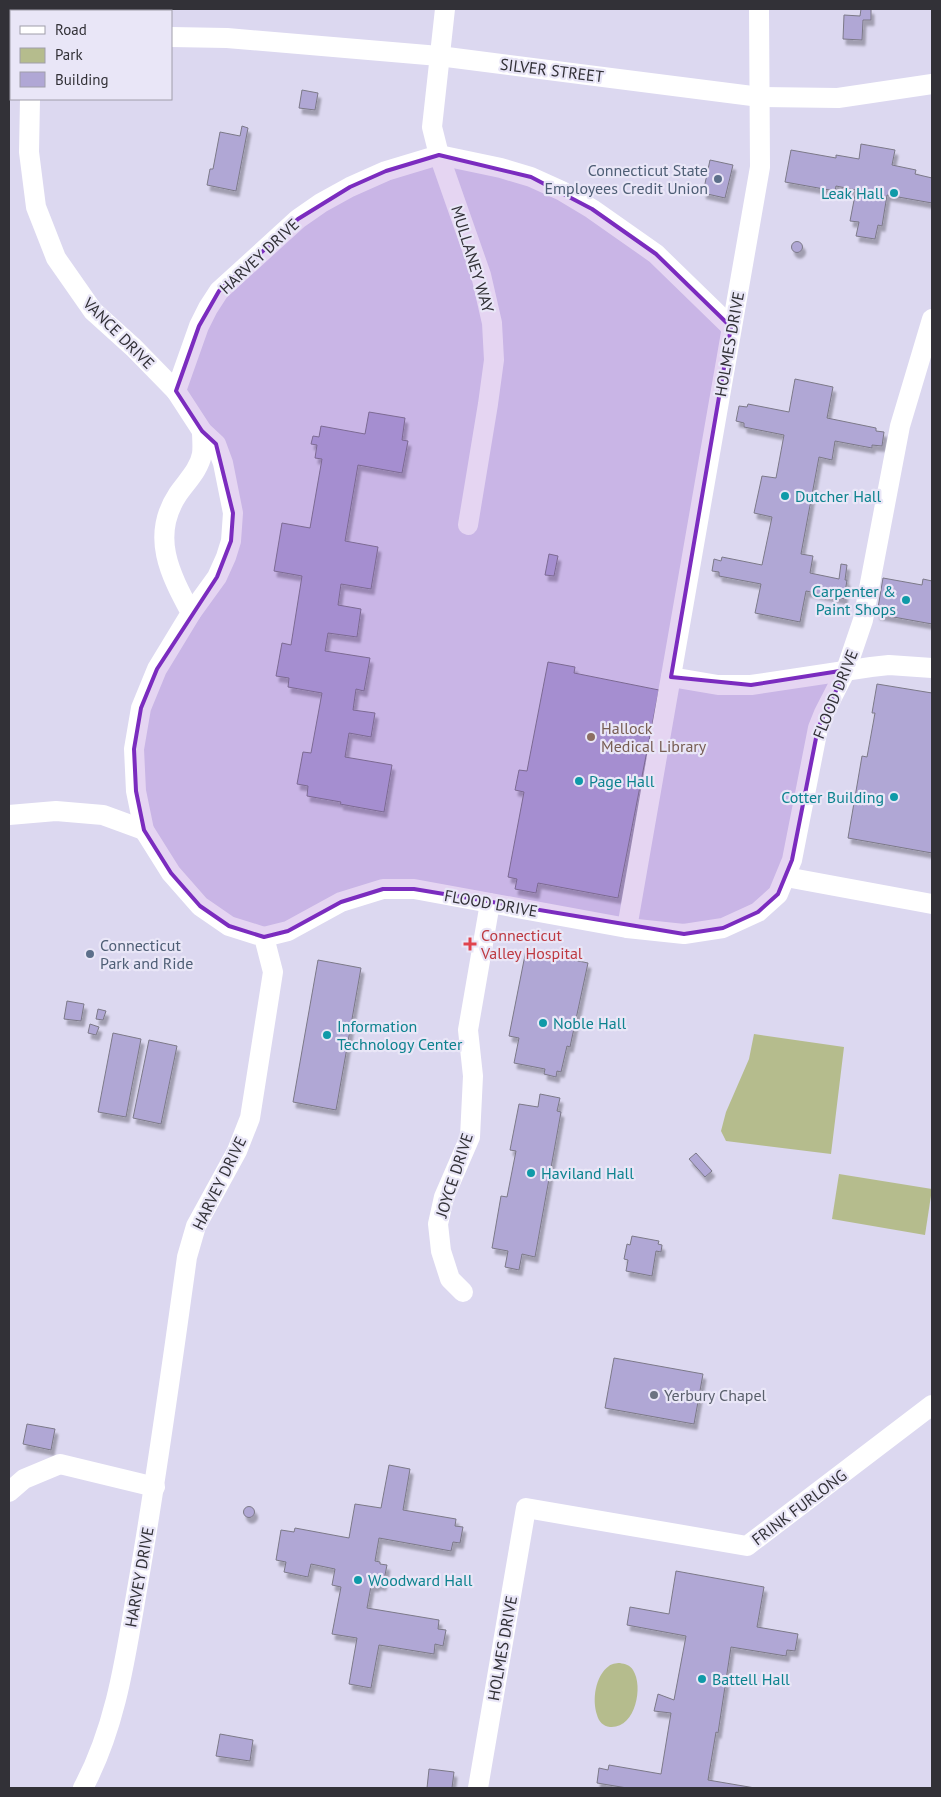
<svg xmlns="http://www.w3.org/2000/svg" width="941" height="1797" font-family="'PT Sans',sans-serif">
<defs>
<filter id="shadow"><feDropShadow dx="3" dy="5.5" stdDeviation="1" flood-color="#0004"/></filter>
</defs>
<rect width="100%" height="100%" fill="#e9e6f7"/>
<!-- built -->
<path fill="#dcd8f0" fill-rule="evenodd" d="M 9,9 L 932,9 L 932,1788 L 9,1788 ZM 11,11 L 171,11 L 171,99 L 11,99 Z"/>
<!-- green -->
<g fill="#b5bc8d">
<path d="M 754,1034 L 844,1047 L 831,1154 L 726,1141 L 721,1131 L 726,1112 L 749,1059 Z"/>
<path d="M 839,1174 L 932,1189 L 925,1235 L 832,1219 Z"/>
<path d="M 620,1663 C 625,1664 630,1665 633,1670 C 644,1687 635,1729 610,1727 C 603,1726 599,1722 597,1715 C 592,1700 595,1676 609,1666 C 611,1664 616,1663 620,1663 Z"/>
</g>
<!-- building -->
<g fill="#b0a7d5" stroke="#7c7988" filter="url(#shadow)">
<path d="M 861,9 L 871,9 L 871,20 L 863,20 L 862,40 L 843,39 L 844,15 L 860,16 Z"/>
<path d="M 302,90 L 318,93 L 315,110 L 299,108 Z"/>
<path d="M 242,126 L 248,128 L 236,191 L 207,185 L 210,169 L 213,169 L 220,132 L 240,136 Z"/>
<path d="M 861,144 L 895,150 L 892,165 L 916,170 L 915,174 L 932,178 L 932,203 L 887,195 L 882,226 L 878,225 L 875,239 L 856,236 L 859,222 L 850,221 L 856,190 L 836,186 L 835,191 L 785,182 L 791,150 L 836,158 L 836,155 L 859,159 Z"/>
<path d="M 710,160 L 733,165 L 725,198 L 703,193 Z"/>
<circle cx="797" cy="247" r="5.5"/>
<path d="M 795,379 L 833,387 L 827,418 L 876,428 L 876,431 L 884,432 L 882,446 L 872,445 L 872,448 L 835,441 L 832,460 L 819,457 L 801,554 L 813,556 L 810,573 L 839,579 L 841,564 L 847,565 L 845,580 L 847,580 L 844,599 L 806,591 L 800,622 L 755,613 L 761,584 L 719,576 L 719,572 L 712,571 L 714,559 L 721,561 L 722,557 L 762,565 L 772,517 L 754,513 L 762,476 L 776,478 L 784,435 L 744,427 L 744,423 L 736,421 L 739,406 L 747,407 L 748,404 L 789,412 Z"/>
<path d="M 369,412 L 405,418 L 402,440 L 408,441 L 402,473 L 358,465 L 345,541 L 378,547 L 371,589 L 341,584 L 338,605 L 361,609 L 357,637 L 328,633 L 325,651 L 370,658 L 364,691 L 356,689 L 353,710 L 375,713 L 371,737 L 349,733 L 345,757 L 392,765 L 384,812 L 340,804 L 341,802 L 307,796 L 308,786 L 297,784 L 303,752 L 311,753 L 322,693 L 288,687 L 289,678 L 276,676 L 282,643 L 291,645 L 302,576 L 274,571 L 282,523 L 310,528 L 322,459 L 315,458 L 317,445 L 311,444 L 313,436 L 319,437 L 321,426 L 365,434 Z"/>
<path d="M 549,554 L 558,556 L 554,576 L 545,575 Z"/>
<path d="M 883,578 L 922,585 L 923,579 L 932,581 L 932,624 L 877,614 Z"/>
<path d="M 548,662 L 575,667 L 574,673 L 659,690 L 618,898 L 538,883 L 536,893 L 515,889 L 517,879 L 508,877 L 524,792 L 515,790 L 519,770 L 527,771 Z"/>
<path d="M 877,684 L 932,693 L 932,853 L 848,838 L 862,756 L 867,757 L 875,713 L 872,713 Z"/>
<path d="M 526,950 L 588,963 L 570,1047 L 567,1046 L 561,1072 L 557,1071 L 556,1077 L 544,1074 L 545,1069 L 514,1063 L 519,1038 L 509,1036 Z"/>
<path d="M 318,960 L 361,968 L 336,1110 L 293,1102 Z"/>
<path d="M 67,1001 L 84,1004 L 81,1021 L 64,1019 Z"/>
<path d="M 98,1009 L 106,1011 L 103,1020 L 96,1019 Z"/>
<path d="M 90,1024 L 99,1027 L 96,1035 L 88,1033 Z"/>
<path d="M 113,1033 L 141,1039 L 126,1117 L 98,1112 Z"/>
<path d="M 149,1040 L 177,1046 L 161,1124 L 133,1118 Z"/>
<path d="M 540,1094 L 560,1098 L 557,1111 L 561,1112 L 535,1257 L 522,1254 L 519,1270 L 505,1267 L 508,1251 L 492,1248 L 501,1196 L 507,1197 L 516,1151 L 510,1150 L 519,1104 L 538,1107 Z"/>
<path d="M 696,1153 L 712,1171 L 705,1177 L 689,1159 Z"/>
<path d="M 632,1236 L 659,1241 L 658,1244 L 662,1245 L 661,1252 L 656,1251 L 652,1276 L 626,1271 L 628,1260 L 624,1259 L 627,1244 L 630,1245 Z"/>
<path d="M 614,1358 L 703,1374 L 694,1424 L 605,1408 Z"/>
<path d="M 27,1424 L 55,1429 L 51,1450 L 23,1444 Z"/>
<path d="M 389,1465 L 410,1469 L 403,1510 L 456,1519 L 455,1526 L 463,1527 L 460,1543 L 453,1542 L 451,1551 L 379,1538 L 375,1561 L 380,1562 L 380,1564 L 387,1565 L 383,1585 L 377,1584 L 376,1586 L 371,1586 L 367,1608 L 439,1620 L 438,1629 L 446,1630 L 443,1646 L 435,1644 L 434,1654 L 379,1645 L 371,1688 L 349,1684 L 357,1638 L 332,1634 L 341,1587 L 332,1585 L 335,1569 L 311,1564 L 308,1577 L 284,1572 L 286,1562 L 276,1560 L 281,1530 L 294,1532 L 295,1528 L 349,1538 L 355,1504 L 381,1508 Z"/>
<circle cx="249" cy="1512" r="5.5"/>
<path d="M 676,1571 L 764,1587 L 757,1627 L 798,1634 L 795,1651 L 787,1650 L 786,1656 L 731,1647 L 718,1733 L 716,1732 L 708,1780 L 755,1788 L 627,1788 L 597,1783 L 599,1768 L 608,1770 L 609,1765 L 661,1774 L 671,1713 L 654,1711 L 658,1694 L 674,1700 L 686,1636 L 627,1625 L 630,1607 L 669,1614 Z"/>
<path d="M 220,1734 L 253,1740 L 250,1761 L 216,1756 Z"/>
<path d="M 429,1769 L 454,1772 L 452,1788 L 427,1788 Z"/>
</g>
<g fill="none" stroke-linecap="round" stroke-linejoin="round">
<!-- street -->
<g stroke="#fff" stroke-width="20">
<path d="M 445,9 L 432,127 L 439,155 L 481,275 L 492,323 L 494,360 L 488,404 L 468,525"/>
<path d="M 9,13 L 11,15"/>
<path d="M 171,37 L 227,38 L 439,56 L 760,97 L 838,98 L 932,84"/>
<path d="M 30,99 L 29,152 L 36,207 L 56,258 L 93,311 L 134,348 L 176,391"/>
<path d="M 191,613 L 217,577 L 226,557 L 231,541 L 233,513 L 223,463 L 216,444 L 202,431 L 176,391 L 199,326 L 208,308 L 219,291 L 298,219 L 321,203 L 350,187 L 386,171 L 439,155 L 501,168 L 531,177 L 562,191 L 592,209 L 656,254 L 731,327"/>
<path d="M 671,677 L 718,685 L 751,685 L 871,667 L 889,665 L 932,668"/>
<path d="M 9,815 L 56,811 L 103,815 L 144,830"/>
<path d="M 786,877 L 932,904"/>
<path d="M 627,928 L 760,167 L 759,9"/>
<path d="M 264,937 L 288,931 L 341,902 L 383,889 L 414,889 L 627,928 L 684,934 L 723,928 L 758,912 L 778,894 L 792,860 L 818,728 L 824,713 L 846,670 L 863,620 L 900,426 L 932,319"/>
<path d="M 463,1292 L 450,1279 L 441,1251 L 438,1224 L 444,1197 L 470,1137 L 473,1076 L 468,1030 L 490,903"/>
<path d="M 9,1492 L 24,1479 L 60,1464 L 155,1487"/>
<path d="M 83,1788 C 117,1725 126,1653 138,1584 C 157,1475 172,1366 187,1257 L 196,1226 L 237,1151 L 250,1118 L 273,972 L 264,937 L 229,926 L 200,906 L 171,873 L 144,830 L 136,791 L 134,749 L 141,708 L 157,669 L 191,613 C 170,574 150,536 178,494 C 187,481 199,470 202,454 C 203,447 202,438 202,431"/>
<path d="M 478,1788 L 526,1508 L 747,1546 L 932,1405"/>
</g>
</g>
<!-- marked area -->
<path fill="#7b2cbf" fill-opacity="0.2" stroke="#7b2cbf" stroke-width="4" stroke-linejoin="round" d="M 439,155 L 531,177 L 592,209 L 656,254 L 731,327 L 671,677 L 751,685 L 846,670 L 818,728 L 792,860 L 778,894 L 758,912 L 723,928 L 684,934 L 414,889 L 383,889 L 341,902 L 288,931 L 264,937 L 229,926 L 200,906 L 171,873 L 144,830 L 136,791 L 134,749 L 141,708 L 157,669 L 217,577 L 231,541 L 233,513 L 216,444 L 202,431 L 176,391 L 199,326 L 219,291 L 298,219 L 350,187 L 386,171 Z"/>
<!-- markers -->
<g fill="#5c6f8a" stroke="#e9e6f7" stroke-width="2">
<circle cx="718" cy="179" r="5"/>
<circle cx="90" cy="954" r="5"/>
</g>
<g fill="#0f9aa8" stroke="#e9e6f7" stroke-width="2">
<circle cx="894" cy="193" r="5"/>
<circle cx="785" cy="496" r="5"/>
<circle cx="906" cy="600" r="5"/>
<circle cx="579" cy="781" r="5"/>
<circle cx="894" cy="797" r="5"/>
<circle cx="543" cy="1023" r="5"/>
<circle cx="327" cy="1035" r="5"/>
<circle cx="531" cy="1173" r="5"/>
<circle cx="358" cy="1580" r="5"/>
<circle cx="702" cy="1679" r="5"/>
</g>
<circle fill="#8d6e63" stroke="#e9e6f7" stroke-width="2" cx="591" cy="737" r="5"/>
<path fill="#e0444e" stroke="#e9e6f7" stroke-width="2" d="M467.5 936.5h5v5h5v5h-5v5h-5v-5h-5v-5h5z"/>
<circle fill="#6b7280" stroke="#e9e6f7" stroke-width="2" cx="654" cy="1395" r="5"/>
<g text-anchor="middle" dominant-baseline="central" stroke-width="4.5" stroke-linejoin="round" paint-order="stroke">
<!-- street labels -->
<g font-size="16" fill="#323137" stroke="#e9e6f7">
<text transform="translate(552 70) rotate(7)">SILVER STREET</text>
<text transform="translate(259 256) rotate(-43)">HARVEY DRIVE</text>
<text transform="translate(473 259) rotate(73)">MULLANEY WAY</text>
<text transform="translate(119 333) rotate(45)">VANCE DRIVE</text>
<text transform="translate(729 344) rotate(-80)">HOLMES DRIVE</text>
<text transform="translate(835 694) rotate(-68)">FLOOD DRIVE</text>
<text transform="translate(491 903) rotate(10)">FLOOD DRIVE</text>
<text transform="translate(454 1175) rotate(-72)">JOYCE DRIVE</text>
<text transform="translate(219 1183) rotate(-64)">HARVEY DRIVE</text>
<text transform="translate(799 1507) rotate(-37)">FRINK FURLONG</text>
<text transform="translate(139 1577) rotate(-80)">HARVEY DRIVE</text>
<text transform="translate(502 1648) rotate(-80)">HOLMES DRIVE</text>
</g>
<!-- service labels -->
<g font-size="16" fill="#4e5e75" stroke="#e9e6f7" text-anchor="end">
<text x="708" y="170">Connecticut State<tspan x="708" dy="18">Employees Credit Union</tspan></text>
<text x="100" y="945" text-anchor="start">Connecticut<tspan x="100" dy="18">Park and Ride</tspan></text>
</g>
<!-- culture labels -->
<g font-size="16" fill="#0d838f" stroke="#e9e6f7" text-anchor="start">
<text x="884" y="193" text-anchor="end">Leak Hall</text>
<text x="795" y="496">Dutcher Hall</text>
<text x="896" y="591" text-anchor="end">Carpenter &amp;<tspan x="896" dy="18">Paint Shops</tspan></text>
<text x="589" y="781">Page Hall</text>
<text x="884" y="797" text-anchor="end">Cotter Building</text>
<text x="553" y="1023">Noble Hall</text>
<text x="337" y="1026">Information<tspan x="337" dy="18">Technology Center</tspan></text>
<text x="541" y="1173">Haviland Hall</text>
<text x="368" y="1580">Woodward Hall</text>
<text x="712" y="1679">Battell Hall</text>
</g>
<!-- education labels -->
<g font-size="16" fill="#785e54" stroke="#e9e6f7" text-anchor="start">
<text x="601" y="728">Hallock<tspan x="601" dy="18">Medical Library</tspan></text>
</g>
<!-- health labels -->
<g font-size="16" fill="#be3a42" stroke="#e9e6f7" text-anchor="start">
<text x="481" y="935">Connecticut<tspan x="481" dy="18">Valley Hospital</tspan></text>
</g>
<!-- worship labels -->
<g font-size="16" fill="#5b616d" stroke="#e9e6f7" text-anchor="start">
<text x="664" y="1395">Yerbury Chapel</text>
</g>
</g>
<!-- border -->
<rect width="941" height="1797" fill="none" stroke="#323137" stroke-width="20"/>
<!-- legend -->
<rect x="10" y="10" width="162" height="90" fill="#e9e6f7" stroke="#a09eaa"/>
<rect x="20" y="26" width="25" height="8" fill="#ffffff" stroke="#a09eaa"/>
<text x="55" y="35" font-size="15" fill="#323137">Road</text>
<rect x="20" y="48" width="25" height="15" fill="#b5bc8d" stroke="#a09eaa"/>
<text x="55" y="60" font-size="15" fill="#323137">Park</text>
<rect x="20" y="72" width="25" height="15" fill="#b0a7d5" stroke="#a09eaa"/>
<text x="55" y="85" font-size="15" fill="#323137">Building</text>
</svg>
